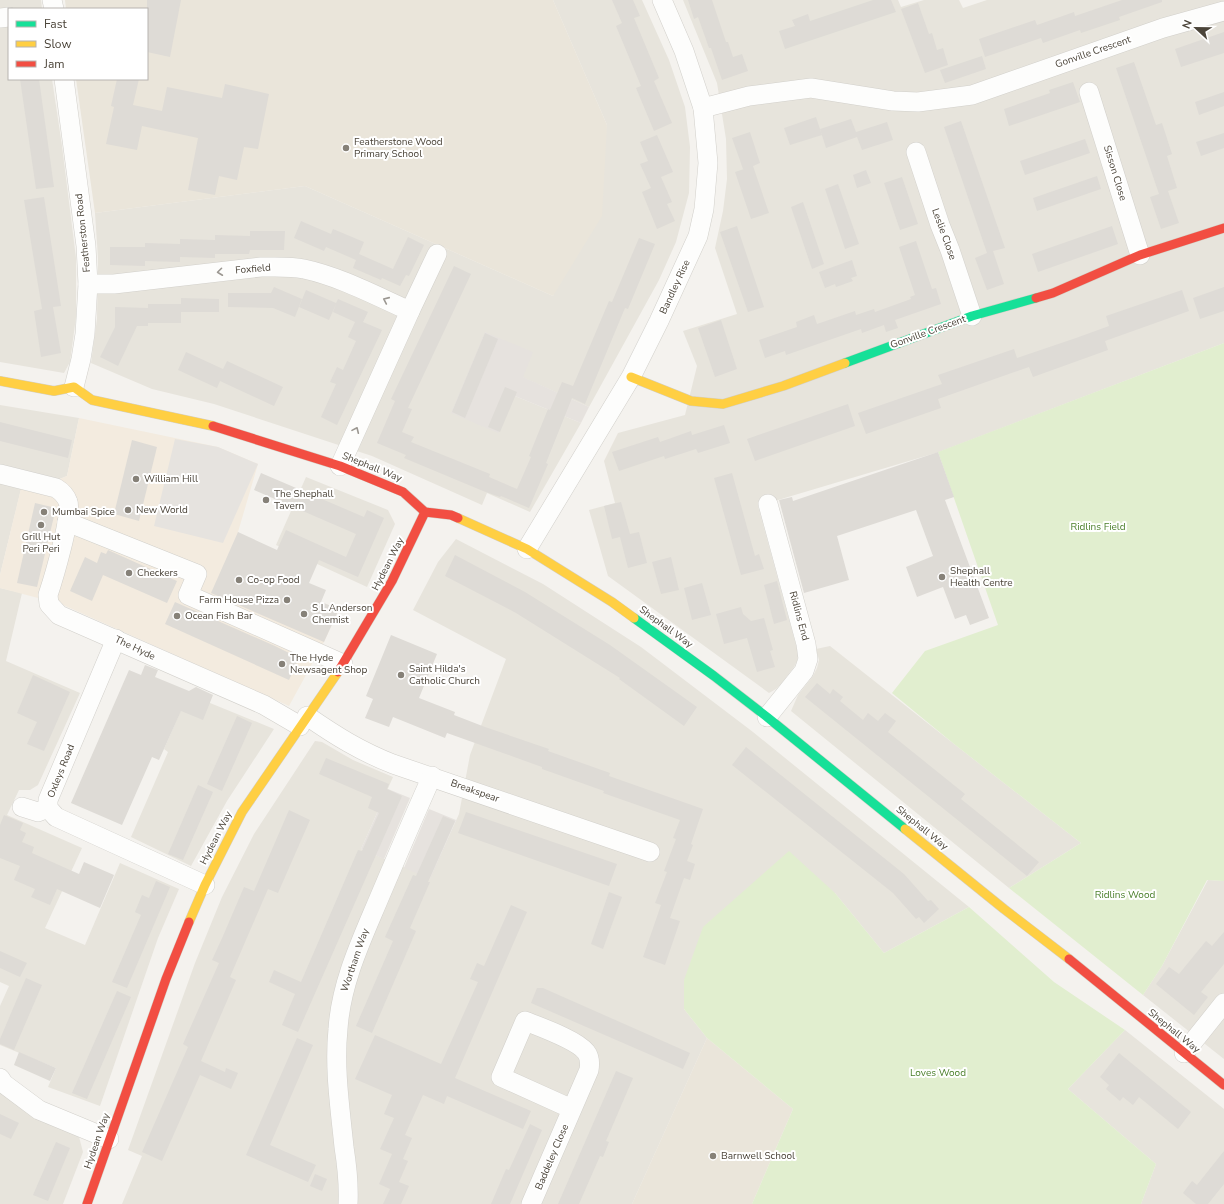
<svg xmlns="http://www.w3.org/2000/svg" width="1224" height="1204" font-family="'Nunito Sans',sans-serif">
<rect width="100%" height="100%" fill="#f4f2ee"/>
<!-- residential -->
<g fill="#e7e4dc">
<path d="M 0,0 L 41,0 L 42,9 L 9,9 L 9,79 L 52,79 L 62,146 L 76,258 L 76,317 L 70,362 L 64,373 L 0,362 Z"/>
<path d="M 553,0 L 642,0 L 669,60 L 685,107 L 690,147 L 689,193 L 676,242 L 659,280 L 589,407 L 522,377 L 485,332 L 515,396 L 581,423 L 530,512 L 487,493 L 482,505 L 372,456 L 214,404 L 152,389 L 91,363 L 97,319 L 98,258 L 95,213 L 305,186 L 553,296 L 607,125 Z"/>
<path d="M 683,0 L 898,0 L 901,7 L 924,0 L 959,0 L 963,8 L 987,0 L 1224,0 L 1224,343 L 939,452 L 758,506 L 797,649 L 798,656 L 797,661 L 794,667 L 781,684 L 776,689 L 769,693 L 608,576 L 589,510 L 615,503 L 604,461 L 618,433 L 685,415 L 697,366 L 683,331 L 737,314 L 715,248 L 723,211 L 727,179 L 726,139 L 717,83 Z"/>
<path d="M 0,405 L 79,418 L 67,476 L 57,480 L 25,473 L 0,575 Z"/>
<path d="M 306,477 L 388,510 L 395,524 L 367,587 L 276,545 Z"/>
<path d="M 456,539 L 543,584 L 641,647 L 753,732 L 969,907 L 884,953 L 835,893 L 684,980 L 684,1009 L 707,1038 L 632,1204 L 122,1204 L 142,1156 L 128,1150 L 195,963 L 222,897 L 254,834 L 315,741 L 322,742 L 353,760 L 393,777 L 361,849 L 430,878 L 459,814 L 470,755 L 506,659 L 413,610 L 438,562 Z"/>
<path d="M 0,588 L 22,593 L 6,661 L 80,693 L 38,785 L 30,790 L 19,790 L 7,815 L 82,848 L 45,928 L 85,945 L 120,863 L 179,889 L 158,938 L 100,1106 L 48,1087 L 56,1068 L 0,1045 L 0,1006 L 9,986 L 0,982 Z"/>
<path d="M 830,646 L 954,744 L 1081,843 L 1009,888 L 791,711 L 798,695 L 813,676 L 817,668 L 819,660 L 816,649 Z"/>
<path d="M 188,694 L 274,729 L 227,801 L 191,866 L 131,837 L 168,752 L 164,749 Z"/>
<path d="M 1208,880 L 1224,881 L 1224,1059 L 1143,995 L 1162,966 Z"/>
<path d="M 1125,1030 L 1224,1109 L 1224,1204 L 1141,1204 L 1156,1164 L 1068,1089 Z"/>
<path d="M 0,1092 L 78,1133 L 83,1152 L 63,1204 L 0,1204 Z"/>
</g>
<!-- commercial -->
<path fill="#f3ebdf" d="M 79,418 L 218,447 L 258,464 L 238,532 L 321,602 L 339,609 L 324,642 L 289,706 L 61,604 L 0,588 L 0,575 L 25,472 L 57,480 L 67,476 Z"/>
<!-- industrial -->
<g fill="#e6e2de">
<path d="M 485,332 L 533,352 L 523,377 L 589,407 L 581,423 L 515,396 L 498,433 L 451,413 Z"/>
<path d="M 388,789 L 410,798 L 384,859 L 361,849 Z"/>
<path d="M 429,809 L 456,820 L 430,879 L 404,868 Z"/>
</g>
<!-- education -->
<g fill="#eae5da">
<path d="M 65,0 L 553,0 L 607,125 L 602,216 L 553,296 L 305,186 L 95,213 L 76,79 L 147,79 L 147,9 L 66,9 Z"/>
<path d="M 707,1038 L 793,1109 L 752,1204 L 632,1204 Z"/>
</g>
<!-- green -->
<g fill="#e1eecf">
<path d="M 1224,343 L 1224,881 L 1207,880 L 1162,966 L 1143,995 L 1009,888 L 1081,843 L 954,744 L 892,693 L 925,651 L 998,625 L 938,452 Z"/>
<path d="M 789,851 L 835,893 L 884,953 L 969,907 L 1054,982 L 1125,1030 L 1068,1089 L 1156,1164 L 1141,1204 L 752,1204 L 793,1109 L 707,1038 L 684,1009 L 684,980 L 703,927 Z"/>
</g>
<!-- parking -->
<path fill="#e6e3df" d="M 175,439 L 218,447 L 258,464 L 223,543 L 154,526 Z"/>
<!-- building -->
<g fill="#dedbd6">
<path d="M 147,0 L 181,0 L 170,57 L 147,52 Z"/>
<path d="M 612,0 L 633,0 L 640,16 L 634,18 L 659,78 L 654,81 L 672,123 L 654,131 L 636,88 L 641,86 L 616,26 L 622,23 Z"/>
<path d="M 688,0 L 712,0 L 726,42 L 728,42 L 733,57 L 742,54 L 748,71 L 722,80 L 711,48 L 709,48 L 698,17 L 694,19 Z"/>
<path d="M 873,0 L 891,0 L 896,12 L 785,49 L 779,31 L 795,26 L 792,20 L 808,14 L 810,21 Z"/>
<path d="M 1122,0 L 1162,0 L 1162,2 L 1119,17 L 1120,20 L 1081,33 L 1080,30 L 1043,43 L 1041,38 L 985,57 L 979,39 L 1035,20 L 1037,25 L 1074,12 L 1075,16 Z"/>
<path d="M 918,3 L 929,34 L 932,33 L 937,50 L 943,48 L 948,65 L 925,73 L 901,9 Z"/>
<path d="M 1224,32 L 1224,53 L 1181,67 L 1175,49 Z"/>
<path d="M 982,56 L 986,69 L 945,83 L 940,70 Z"/>
<path d="M 1134,62 L 1156,125 L 1162,123 L 1172,154 L 1167,156 L 1177,188 L 1168,191 L 1179,223 L 1161,229 L 1150,197 L 1159,194 L 1116,68 Z"/>
<path d="M 20,79 L 39,79 L 54,187 L 36,189 Z"/>
<path d="M 117,79 L 139,79 L 133,105 L 162,111 L 167,87 L 222,98 L 225,84 L 269,94 L 258,149 L 244,147 L 237,180 L 219,176 L 215,195 L 188,190 L 198,138 L 142,126 L 137,150 L 106,144 L 114,107 L 111,106 Z"/>
<path d="M 1073,82 L 1080,102 L 1009,126 L 1004,109 L 1050,93 L 1049,90 Z"/>
<path d="M 1224,92 L 1224,106 L 1199,115 L 1195,102 Z"/>
<path d="M 816,117 L 822,135 L 790,145 L 784,128 Z"/>
<path d="M 851,119 L 856,132 L 887,122 L 893,140 L 862,150 L 857,137 L 826,148 L 820,129 Z"/>
<path d="M 961,121 L 1005,248 L 993,251 L 1004,284 L 987,290 L 975,258 L 987,253 L 944,127 Z"/>
<path d="M 750,132 L 760,163 L 753,166 L 769,213 L 751,219 L 735,172 L 744,169 L 743,169 L 732,138 Z"/>
<path d="M 1224,133 L 1224,148 L 1201,156 L 1196,142 Z"/>
<path d="M 657,135 L 673,172 L 661,177 L 672,202 L 667,204 L 675,221 L 657,229 L 642,192 L 651,188 L 640,164 L 648,161 L 640,142 Z"/>
<path d="M 1085,139 L 1090,153 L 1025,175 L 1020,161 Z"/>
<path d="M 866,170 L 871,183 L 857,188 L 853,175 Z"/>
<path d="M 1097,176 L 1101,189 L 1037,211 L 1033,198 Z"/>
<path d="M 902,177 L 918,224 L 900,230 L 884,183 Z"/>
<path d="M 838,184 L 859,244 L 845,249 L 825,189 Z"/>
<path d="M 44,197 L 61,306 L 53,307 L 61,353 L 41,357 L 34,311 L 42,309 L 24,200 Z"/>
<path d="M 803,202 L 824,264 L 812,269 L 791,207 Z"/>
<path d="M 301,221 L 331,234 L 333,229 L 364,242 L 359,254 L 393,269 L 408,237 L 424,245 L 409,276 L 406,275 L 400,286 L 382,278 L 381,280 L 353,268 L 356,260 L 326,247 L 324,251 L 294,238 Z"/>
<path d="M 737,226 L 764,307 L 748,312 L 720,232 Z"/>
<path d="M 1112,226 L 1118,244 L 1038,272 L 1032,254 Z"/>
<path d="M 250,231 L 285,231 L 284,250 L 250,250 L 249,254 L 215,254 L 215,258 L 180,257 L 180,262 L 145,261 L 145,266 L 110,265 L 110,247 L 145,247 L 145,243 L 180,244 L 180,239 L 215,240 L 215,235 L 250,236 Z"/>
<path d="M 639,238 L 655,244 L 628,309 L 625,308 L 585,404 L 572,398 L 546,463 L 548,464 L 529,508 L 501,496 L 500,497 L 483,491 L 404,458 L 406,455 L 377,443 L 395,401 L 391,399 L 454,266 L 471,274 L 408,408 L 412,409 L 402,432 L 414,437 L 411,442 L 490,474 L 489,477 L 517,489 L 531,457 L 529,456 L 548,409 L 550,410 L 562,382 L 573,386 L 609,301 L 612,302 Z"/>
<path d="M 916,241 L 932,289 L 936,288 L 941,304 L 895,320 L 898,328 L 886,332 L 884,325 L 862,333 L 861,329 L 786,355 L 785,351 L 765,358 L 759,340 L 797,327 L 796,322 L 814,315 L 817,324 L 855,311 L 856,315 L 874,309 L 875,312 L 911,299 L 910,297 L 915,295 L 899,247 Z"/>
<path d="M 852,260 L 857,276 L 851,278 L 853,281 L 836,287 L 835,284 L 825,288 L 819,272 Z"/>
<path d="M 274,287 L 302,299 L 295,317 L 273,308 L 228,307 L 228,293 L 271,293 Z"/>
<path d="M 1224,287 L 1224,311 L 1200,319 L 1193,298 Z"/>
<path d="M 306,290 L 336,303 L 338,299 L 368,312 L 363,322 L 382,330 L 337,425 L 321,417 L 336,384 L 330,382 L 337,367 L 343,370 L 356,341 L 348,337 L 355,322 L 333,312 L 336,304 L 329,320 L 299,307 Z"/>
<path d="M 1182,290 L 1189,311 L 1105,341 L 1108,350 L 1033,377 L 1029,367 L 938,399 L 941,408 L 866,434 L 858,413 L 942,384 L 938,375 L 1014,349 L 1017,358 L 1076,338 L 1109,326 L 1106,316 Z"/>
<path d="M 181,298 L 219,299 L 219,312 L 181,312 Z"/>
<path d="M 148,304 L 181,304 L 181,323 L 148,323 L 148,326 L 137,326 L 118,366 L 100,357 L 115,327 L 115,307 L 148,308 Z"/>
<path d="M 721,320 L 737,369 L 715,377 L 698,328 Z"/>
<path d="M 485,333 L 498,339 L 465,418 L 452,412 Z"/>
<path d="M 186,352 L 223,369 L 227,361 L 283,387 L 274,406 L 220,381 L 217,388 L 178,370 Z"/>
<path d="M 505,387 L 517,392 L 500,432 L 488,427 Z"/>
<path d="M 848,404 L 855,426 L 755,461 L 747,439 Z"/>
<path d="M 0,422 L 72,440 L 68,458 L 0,441 Z"/>
<path d="M 724,425 L 730,443 L 698,453 L 696,449 L 665,459 L 664,456 L 619,471 L 612,452 L 658,437 L 660,442 L 691,431 L 692,435 Z"/>
<path d="M 132,440 L 157,447 L 139,521 L 114,514 Z"/>
<path d="M 938,452 L 954,497 L 945,500 L 989,618 L 970,625 L 966,615 L 955,619 L 943,587 L 917,597 L 906,567 L 933,556 L 916,510 L 837,536 L 849,580 L 804,593 L 779,500 L 792,497 L 793,501 Z"/>
<path d="M 261,473 L 364,517 L 367,510 L 384,518 L 358,577 L 319,560 L 309,583 L 326,590 L 321,602 L 339,609 L 324,642 L 211,593 L 238,532 L 277,550 L 286,530 L 346,557 L 356,534 L 254,490 Z"/>
<path d="M 732,473 L 755,556 L 759,554 L 764,569 L 741,575 L 714,478 Z"/>
<path d="M 621,502 L 630,534 L 639,532 L 647,563 L 628,568 L 620,537 L 612,539 L 604,506 Z"/>
<path d="M 35,503 L 56,508 L 37,587 L 17,583 Z"/>
<path d="M 108,550 L 177,581 L 167,603 L 103,575 L 92,601 L 70,591 L 85,557 L 97,563 L 101,552 L 106,554 Z"/>
<path d="M 455,555 L 525,592 L 610,645 L 697,707 L 684,726 L 619,679 L 620,678 L 516,613 L 445,576 Z"/>
<path d="M 671,557 L 679,590 L 661,594 L 652,562 Z"/>
<path d="M 777,581 L 787,620 L 774,624 L 764,585 Z"/>
<path d="M 702,583 L 711,615 L 692,620 L 684,588 Z"/>
<path d="M 175,602 L 275,646 L 299,658 L 289,680 L 165,624 Z"/>
<path d="M 741,607 L 743,614 L 751,621 L 764,618 L 773,650 L 770,651 L 775,667 L 757,672 L 747,638 L 724,644 L 716,614 Z"/>
<path d="M 391,635 L 437,654 L 419,698 L 455,712 L 454,715 L 485,727 L 549,749 L 548,751 L 610,773 L 609,776 L 703,809 L 691,844 L 693,845 L 687,861 L 695,864 L 690,880 L 684,878 L 670,918 L 680,921 L 665,965 L 643,957 L 661,905 L 655,903 L 667,872 L 664,871 L 676,839 L 673,838 L 680,820 L 603,793 L 604,791 L 542,769 L 542,767 L 447,733 L 445,738 L 393,717 L 389,727 L 365,718 L 373,699 L 366,696 Z"/>
<path d="M 145,665 L 158,670 L 155,677 L 189,691 L 196,687 L 213,695 L 203,720 L 181,711 L 159,760 L 152,757 L 122,825 L 71,803 L 129,670 L 141,675 Z"/>
<path d="M 33,675 L 70,692 L 44,751 L 27,744 L 37,722 L 17,713 Z"/>
<path d="M 817,683 L 830,694 L 833,689 L 843,697 L 840,701 L 863,720 L 868,713 L 878,721 L 885,713 L 896,721 L 888,732 L 965,794 L 961,799 L 1039,862 L 1027,876 L 805,697 Z"/>
<path d="M 237,716 L 252,723 L 222,791 L 207,784 Z"/>
<path d="M 746,747 L 904,874 L 928,901 L 931,900 L 939,909 L 924,923 L 919,917 L 916,919 L 893,893 L 732,765 Z"/>
<path d="M 326,758 L 389,784 L 387,789 L 402,796 L 298,1032 L 282,1025 L 295,994 L 269,982 L 274,970 L 301,982 L 358,850 L 362,851 L 379,813 L 368,808 L 372,797 L 319,774 Z"/>
<path d="M 198,785 L 213,792 L 183,860 L 168,854 Z"/>
<path d="M 289,810 L 310,820 L 278,893 L 268,889 L 230,977 L 236,980 L 201,1061 L 225,1072 L 226,1068 L 238,1073 L 231,1089 L 200,1075 L 162,1161 L 142,1152 L 188,1047 L 183,1044 L 219,963 L 212,960 L 223,936 L 244,887 L 254,891 Z"/>
<path d="M 466,812 L 617,864 L 609,886 L 458,833 Z"/>
<path d="M 4,815 L 23,823 L 20,830 L 26,833 L 22,842 L 34,847 L 32,853 L 79,874 L 84,862 L 114,875 L 100,908 L 57,889 L 50,905 L 31,897 L 35,889 L 14,880 L 20,866 L 0,858 L 0,825 Z"/>
<path d="M 443,816 L 455,821 L 428,882 L 430,882 L 410,928 L 416,931 L 372,1033 L 356,1026 L 393,941 L 385,937 L 413,875 L 416,876 Z"/>
<path d="M 156,881 L 170,887 L 127,988 L 112,982 L 141,915 L 135,912 L 142,895 L 149,898 Z"/>
<path d="M 609,892 L 622,897 L 603,949 L 591,944 Z"/>
<path d="M 511,905 L 527,912 L 455,1078 L 531,1111 L 523,1129 L 447,1096 L 444,1104 L 423,1095 L 405,1135 L 412,1138 L 403,1159 L 408,1161 L 399,1182 L 409,1186 L 401,1204 L 383,1204 L 390,1189 L 379,1184 L 392,1154 L 380,1149 L 394,1118 L 384,1114 L 392,1095 L 355,1079 L 375,1035 L 441,1064 L 478,982 L 470,979 L 477,963 L 484,966 Z"/>
<path d="M 1224,932 L 1224,964 L 1201,992 L 1208,997 L 1194,1015 L 1156,984 L 1169,967 L 1179,974 L 1206,941 L 1212,946 Z"/>
<path d="M 0,951 L 27,963 L 20,977 L 0,968 Z"/>
<path d="M 26,978 L 42,985 L 14,1050 L 0,1044 L 0,1039 Z"/>
<path d="M 537,988 L 543,988 L 690,1053 L 683,1069 L 531,1003 Z"/>
<path d="M 117,991 L 131,997 L 87,1099 L 72,1093 Z"/>
<path d="M 297,1038 L 313,1045 L 270,1145 L 316,1165 L 308,1182 L 246,1155 Z"/>
<path d="M 19,1052 L 56,1068 L 50,1081 L 14,1065 Z"/>
<path d="M 1119,1053 L 1191,1112 L 1178,1129 L 1139,1097 L 1133,1105 L 1123,1097 L 1120,1101 L 1106,1089 L 1109,1085 L 1100,1077 Z"/>
<path d="M 616,1071 L 633,1078 L 606,1141 L 609,1142 L 603,1157 L 600,1156 L 579,1204 L 558,1204 Z"/>
<path d="M 0,1114 L 19,1123 L 11,1139 L 0,1134 Z"/>
<path d="M 530,1124 L 542,1130 L 510,1204 L 491,1204 L 506,1169 L 509,1170 Z"/>
<path d="M 56,1142 L 70,1148 L 48,1201 L 33,1195 Z"/>
<path d="M 1224,1151 L 1224,1184 L 1208,1204 L 1196,1204 L 1183,1193 L 1192,1181 L 1197,1185 Z"/>
<path d="M 315,1174 L 327,1179 L 322,1191 L 310,1186 Z"/>
</g>
<g fill="none" stroke-linecap="round" stroke-linejoin="round">
<defs>
<g id="street">
<path d="M 52,0 L 54,9"/>
<path d="M 0,18 L 9,17"/>
<path d="M 64,79 L 86,246 L 88,284 L 85,334 L 81,359 L 74,387"/>
<path d="M 1089,92 L 1140,255"/>
<path d="M 703,108 L 749,96 L 811,88 L 893,101 L 918,102 L 972,95 L 1163,28 L 1224,11"/>
<path d="M 916,152 L 940,225 L 950,250 L 972,316"/>
<path d="M 88,284 L 114,284 L 261,267 C 275,267 290,266 304,269 C 341,277 376,296 410,311 L 340,466"/>
<path d="M 410,311 L 437,254"/>
<path d="M 0,474 L 56,488 C 61,491 66,496 68,502 C 73,513 53,580 48,595 L 49,604 L 59,615 L 264,705 L 300,726"/>
<path d="M 67,522 L 197,574 L 188,595 L 343,664"/>
<path d="M 527,549 L 631,377 L 659,321 L 698,236 L 704,209 L 708,163 L 703,108 L 684,51 L 662,0"/>
<path d="M 116,639 L 48,800 L 48,808 L 56,817 L 205,885"/>
<path d="M 307,716 C 336,736 360,751 393,764 L 650,852"/>
<path d="M 767,717 L 804,671 L 808,659 L 806,644 L 768,504"/>
<path d="M 22,807 L 38,812 L 48,808"/>
<path d="M 1184,1053 L 1224,1003"/>
<path d="M 0,1078 L 4,1084 L 39,1110 L 109,1139"/>
<path d="M 348,1204 C 349,1185 347,1166 344,1147 C 340,1107 334,1068 338,1029 C 341,982 362,939 380,896 C 397,856 414,816 432,776"/>
<path d="M 531,1204 L 589,1070 C 590,1064 590,1057 586,1052 C 577,1040 540,1027 525,1021 L 501,1077 L 572,1109"/>
</g>
<g id="fast">
<path d="M 845,363 L 972,316 L 1036,298"/>
<path d="M 634,618 L 714,676 L 767,717 L 905,829"/>
</g>
<g id="slow">
<path d="M 631,377 L 691,401 L 723,404 L 783,386 L 845,363"/>
<path d="M 0,381 L 54,391 L 74,387 L 92,400 L 213,426"/>
<path d="M 458,518 L 527,549 L 612,602 L 634,618"/>
<path d="M 905,829 L 1004,909 L 1069,959"/>
<path d="M 189,922 L 205,885 L 242,812 L 338,672"/>
</g>
<g id="jam">
<path d="M 1036,298 L 1053,293 L 1140,255 L 1224,228"/>
<path d="M 213,426 L 340,466 L 403,492 L 425,512 L 451,515 L 458,518"/>
<path d="M 338,672 L 392,581 L 425,512"/>
<path d="M 1069,959 L 1224,1085"/>
<path d="M 87,1204 L 166,979 L 189,922"/>
</g>
</defs>
<!-- street casing -->
<use href="#street" stroke="#d2d0cb" stroke-width="20"/>
<!-- fast casing -->
<use href="#fast" stroke="#d3cfc5" stroke-width="10"/>
<!-- slow casing -->
<use href="#slow" stroke="#d3cfc5" stroke-width="10"/>
<!-- jam casing -->
<use href="#jam" stroke="#d3cfc5" stroke-width="10"/>
<!-- street -->
<use href="#street" stroke="#fdfdfc" stroke-width="19"/>
<!-- fast -->
<use href="#fast" stroke="#16e098" stroke-width="9"/>
<!-- slow -->
<use href="#slow" stroke="#ffcf43" stroke-width="9"/>
<!-- jam -->
<use href="#jam" stroke="#f24e42" stroke-width="9"/>
</g>
<!-- one-way arrows -->
<defs><path id="oneway-chevron" d="M-2-3.5L2.5 0L-2 3.5" fill="none" stroke-width="1.6" stroke-linecap="round" stroke-linejoin="round"/></defs>
<g stroke="#9b9791">
<use href="#oneway-chevron" transform="translate(220 272) rotate(173)"/>
<use href="#oneway-chevron" transform="translate(386 300) rotate(-156)"/>
<use href="#oneway-chevron" transform="translate(356 430) rotate(-66)"/>
</g>
<!-- markers -->
<g fill="#868178" stroke="#fff" stroke-width="1.5">
<circle cx="346" cy="148" r="4"/>
<circle cx="136" cy="479" r="4"/>
<circle cx="266" cy="500" r="4"/>
<circle cx="128" cy="510" r="4"/>
<circle cx="44" cy="512" r="4"/>
<circle cx="41" cy="525" r="4"/>
<circle cx="129" cy="573" r="4"/>
<circle cx="942" cy="577" r="4"/>
<circle cx="239" cy="580" r="4"/>
<circle cx="287" cy="600" r="4"/>
<circle cx="304" cy="614" r="4"/>
<circle cx="177" cy="616" r="4"/>
<circle cx="282" cy="664" r="4"/>
<circle cx="401" cy="675" r="4"/>
<circle cx="713" cy="1156" r="4"/>
</g>
<g text-anchor="middle" dominant-baseline="central" stroke-width="4" stroke-linejoin="round" paint-order="stroke">
<!-- street labels -->
<g font-size="10" fill="#4b4439" stroke="#fff">
<text transform="translate(1093 52) rotate(-19)">Gonville Crescent</text>
<text transform="translate(1115 173) rotate(73)">Sisson Close</text>
<text transform="translate(83 233) rotate(-96)">Featherston Road</text>
<text transform="translate(944 234) rotate(70)">Leslie Close</text>
<text transform="translate(253 269) rotate(-5)">Foxfield</text>
<text transform="translate(675 287) rotate(-65)">Bandley Rise</text>
<text transform="translate(928 332) rotate(-20)">Gonville Crescent</text>
<text transform="translate(372 467) rotate(22)">Shephall Way</text>
<text transform="translate(388 564) rotate(-63)">Hydean Way</text>
<text transform="translate(799 616) rotate(75)">Ridlins End</text>
<text transform="translate(666 627) rotate(36)">Shephall Way</text>
<text transform="translate(135 648) rotate(25)">The Hyde</text>
<text transform="translate(61 771) rotate(-68)">Oxleys Road</text>
<text transform="translate(475 791) rotate(19)">Breakspear</text>
<text transform="translate(922 828) rotate(39)">Shephall Way</text>
<text transform="translate(216 838) rotate(-63)">Hydean Way</text>
<text transform="translate(355 960) rotate(-71)">Wortham Way</text>
<text transform="translate(1174 1031) rotate(39)">Shephall Way</text>
<text transform="translate(97 1141) rotate(-71)">Hydean Way</text>
<text transform="translate(552 1157) rotate(-67)">Baddeley Close</text>
</g>
<!-- poi labels -->
<g font-size="10" fill="#4b4439" stroke="#fff" text-anchor="start">
<text x="354" y="142">Featherstone Wood<tspan x="354" dy="12">Primary School</tspan></text>
<text x="144" y="479">William Hill</text>
<text x="274" y="494">The Shephall<tspan x="274" dy="12">Tavern</tspan></text>
<text x="136" y="510">New World</text>
<text x="52" y="512">Mumbai Spice</text>
<text x="41" y="537" text-anchor="middle">Grill Hut<tspan x="41" dy="12">Peri Peri</tspan></text>
<text x="950" y="571">Shephall<tspan x="950" dy="12">Health Centre</tspan></text>
<text x="137" y="573">Checkers</text>
<text x="247" y="580">Co-op Food</text>
<text x="279" y="600" text-anchor="end">Farm House Pizza</text>
<text x="312" y="608">S L Anderson<tspan x="312" dy="12">Chemist</tspan></text>
<text x="185" y="616">Ocean Fish Bar</text>
<text x="290" y="658">The Hyde<tspan x="290" dy="12">Newsagent Shop</tspan></text>
<text x="409" y="669">Saint Hilda's<tspan x="409" dy="12">Catholic Church</tspan></text>
<text x="721" y="1156">Barnwell School</text>
</g>
<!-- park labels -->
<g font-size="10" fill="#4a7f2a" stroke="#fff">
<text x="1098" y="527">Ridlins Field</text>
<text x="1125" y="895">Ridlins Wood</text>
<text x="938" y="1073">Loves Wood</text>
</g>
</g>
<!-- legend -->
<rect x="8" y="8" width="140" height="72" fill="#ffffff" stroke="#b7b4b0"/>
<rect x="16" y="21" width="20" height="6" fill="#16e098" stroke="#b7b4b0"/>
<text x="44" y="28" font-size="12" fill="#4b4439">Fast</text>
<rect x="16" y="41" width="20" height="6" fill="#ffcf43" stroke="#b7b4b0"/>
<text x="44" y="48" font-size="12" fill="#4b4439">Slow</text>
<rect x="16" y="61" width="20" height="6" fill="#f24e42" stroke="#b7b4b0"/>
<text x="44" y="68" font-size="12" fill="#4b4439">Jam</text>
<!-- north arrow -->
<g transform="translate(1196 28) rotate(292)" stroke="#ffffff" stroke-width="3" paint-order="stroke">
<path d="M0-3L7 15L0 10L-7 15Z" fill="#4b4439"/>
<text y="-6" font-size="11" font-weight="bold" text-anchor="middle" fill="#4b4439">N</text>
</g>
</svg>
